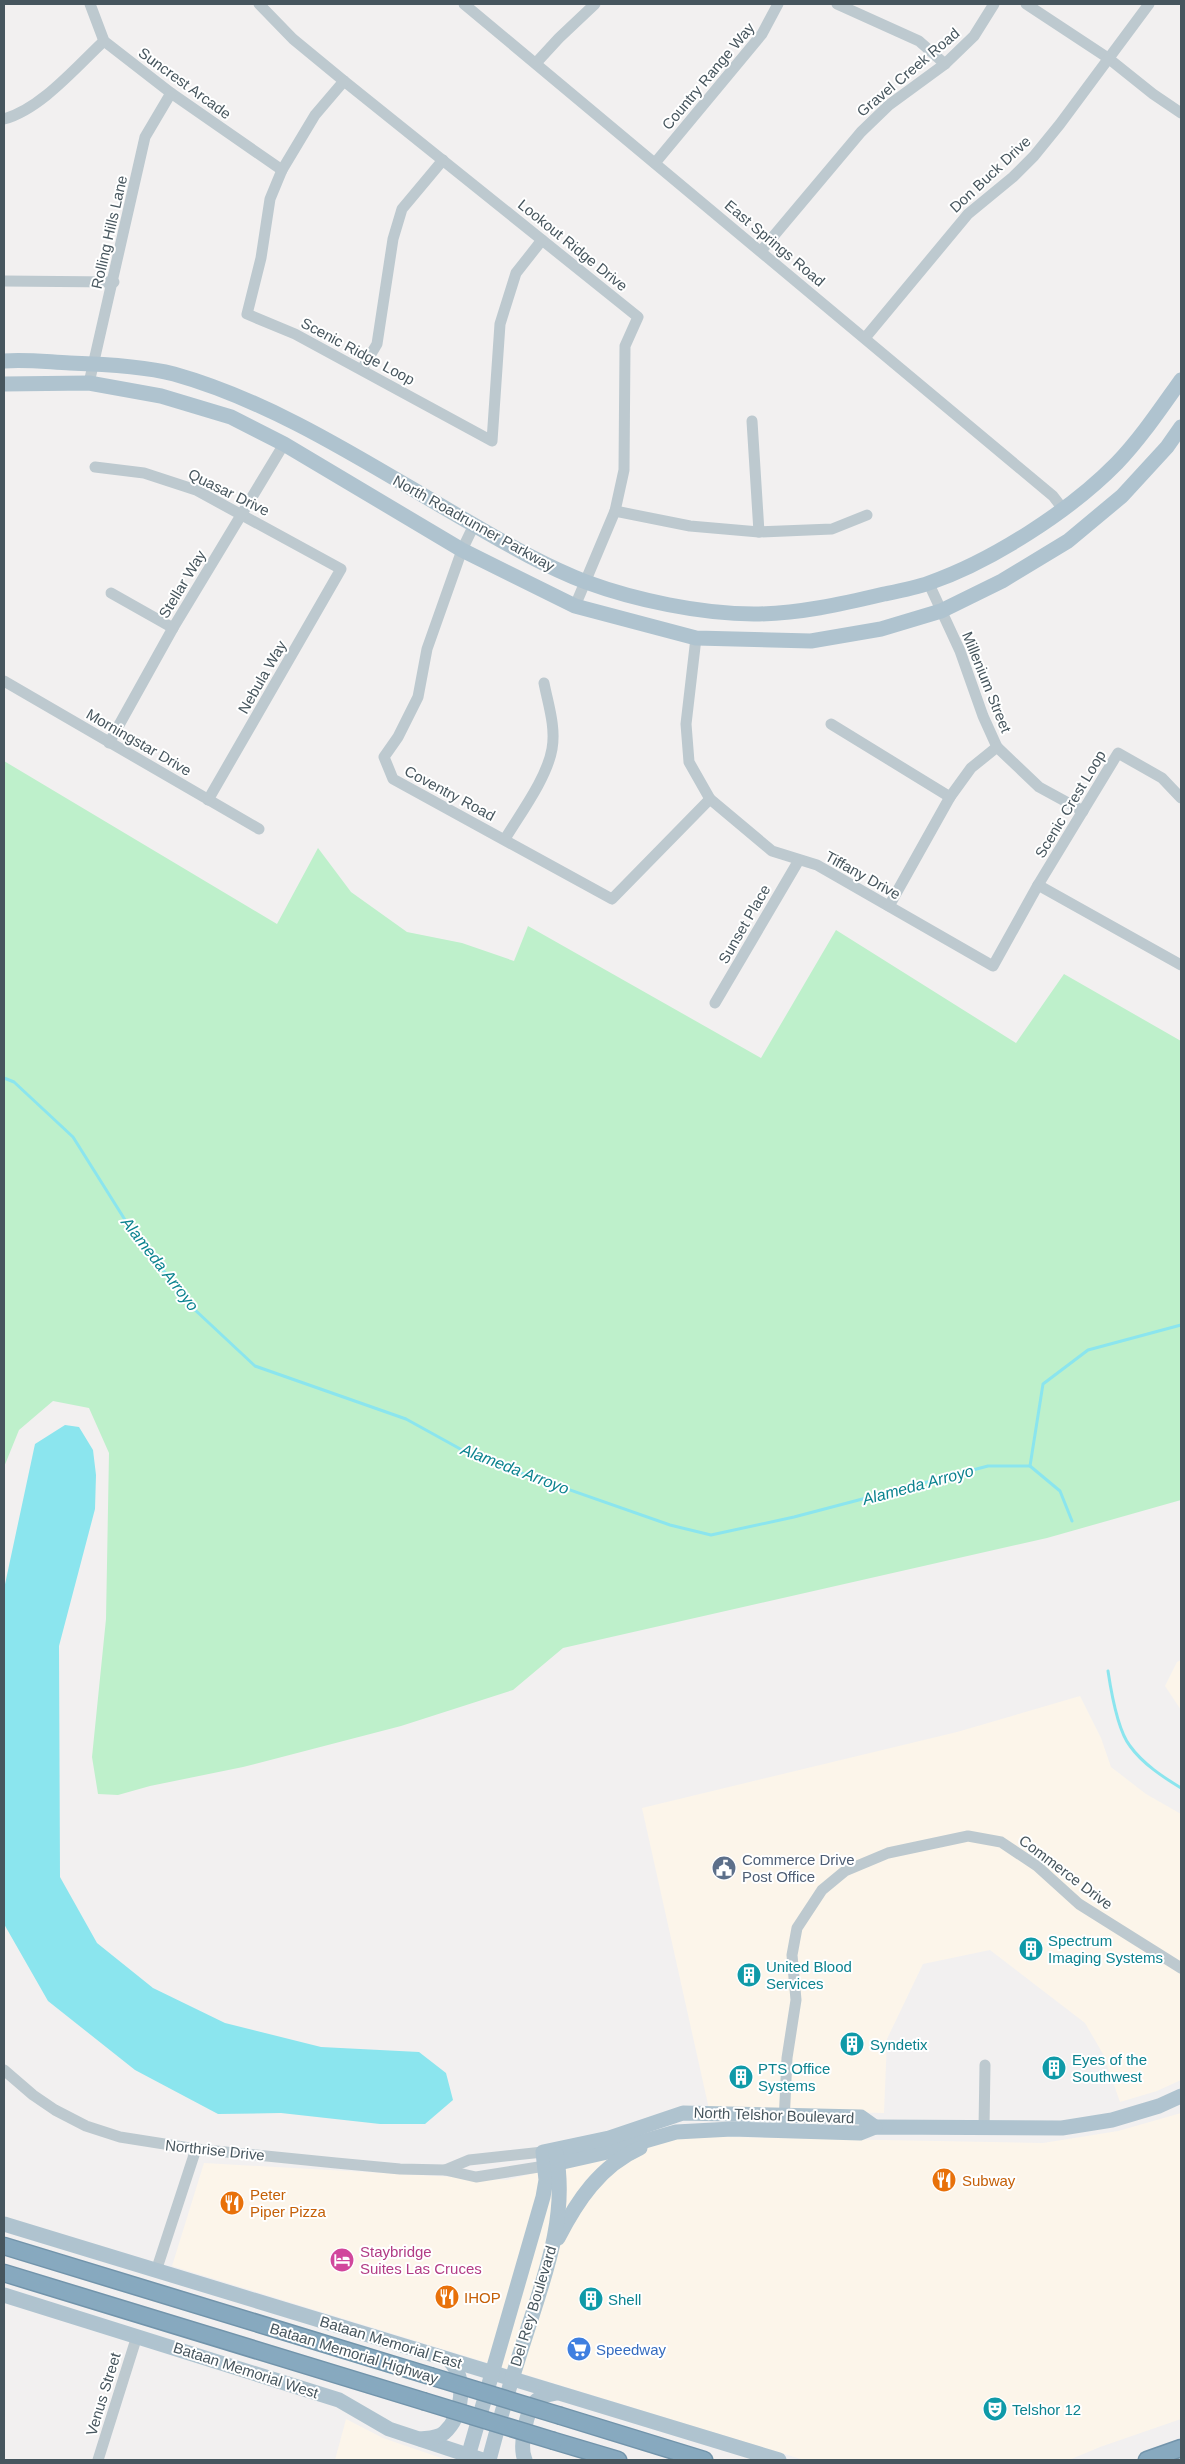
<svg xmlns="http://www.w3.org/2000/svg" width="1185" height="2464" font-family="Arial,sans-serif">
<rect width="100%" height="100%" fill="#f2f0f0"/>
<!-- commercial -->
<g fill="#fcf5ea">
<path d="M 1181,1660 L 1181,1710 L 1165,1686 L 1177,1662 Z"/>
<path d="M 1080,1696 L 1101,1738 L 1111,1767 L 1146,1794 L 1181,1814 L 1181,2080 L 1157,2091 L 1120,2102 L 1103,2054 L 1085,2023 L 990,1950 L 923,1964 L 887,2039 L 884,2113 L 709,2109 L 642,1808 L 957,1732 Z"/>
<path d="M 1181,2113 L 1181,2419 L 1100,2447 L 1069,2460 L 804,2460 L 172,2266 L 204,2163 L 507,2180 L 677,2136 L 1043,2143 L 1118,2131 Z"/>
<path d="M 346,2419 L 383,2438 L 447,2460 L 335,2460 Z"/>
</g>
<!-- green -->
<path fill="#bef0cb" d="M 4,761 L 277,924 L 318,848 L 351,892 L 407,932 L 462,943 L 514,961 L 528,926 L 761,1058 L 836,930 L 1016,1043 L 1064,974 L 1181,1041 L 1181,1500 L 1047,1538 L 563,1648 L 513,1690 L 401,1726 L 243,1767 L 150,1786 L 118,1795 L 98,1794 L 92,1757 L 106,1619 L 109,1453 L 89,1408 L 53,1401 L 19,1430 L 4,1467 Z"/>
<!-- water -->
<path fill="#8be5ee" d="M 65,1425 L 79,1427 L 93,1450 L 96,1475 L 95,1509 L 59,1646 L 60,1877 L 97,1943 L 153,1988 L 225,2023 L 321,2047 L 419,2052 L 446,2073 L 453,2100 L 425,2124 L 380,2124 L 281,2113 L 218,2114 L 135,2070 L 48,2001 L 4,1924 L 4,1589 L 35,1444 Z"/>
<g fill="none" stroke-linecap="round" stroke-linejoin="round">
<!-- stream -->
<g stroke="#8be5ee" stroke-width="3">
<path d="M 4,1078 L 14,1082 L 73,1137 L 132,1231 L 194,1309 L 255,1366 L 406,1419 L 473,1456 L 670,1525 L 711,1535 L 794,1517 L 988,1466 L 1030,1466 L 1060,1491 L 1072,1521"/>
<path d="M 1030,1466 L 1043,1384 L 1088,1350 L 1181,1325"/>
<path d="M 1108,1671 C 1111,1691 1118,1731 1130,1746 C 1143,1764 1163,1777 1181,1788"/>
</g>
<defs>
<g id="highway">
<path d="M 4,2246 L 430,2376"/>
<path d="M 4,2273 L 423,2401"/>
<path d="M 561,2416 L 704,2460"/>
<path d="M 554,2441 L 618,2460"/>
<path d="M 1147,2460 L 1181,2448"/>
</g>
</defs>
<!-- highway casing -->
<use href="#highway" stroke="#7294ab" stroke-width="19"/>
<!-- minor -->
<g stroke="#bdc9cf" stroke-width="11">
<path d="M 90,4 L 104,41 L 171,93 L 282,170"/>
<path d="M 259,4 L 293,39 L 344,81 L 638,317 L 625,346 L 624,470 L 615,511 L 575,606"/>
<path d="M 464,4 L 1053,496 L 1063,509"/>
<path d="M 837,4 L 919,41 L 945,64"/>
<path d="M 1026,4 L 1108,58 L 1153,94 L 1181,113"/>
<path d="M 536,63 L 559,38 L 595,4"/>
<path d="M 344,81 L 315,115 L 282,170 L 270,199 L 261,258 L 247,314 L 295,334 L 492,441 L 500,324 L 516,273 L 542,240"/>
<path d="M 4,119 C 41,109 77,66 104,41"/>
<path d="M 655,163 L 762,34 L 778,4"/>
<path d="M 761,251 L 861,132 L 889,105 L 945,64 L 974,36 L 994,4"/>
<path d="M 4,281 L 114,282"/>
<path d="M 865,338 L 968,214 L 1013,177 L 1034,156 L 1060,124 L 1149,4"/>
<path d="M 362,369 L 377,344 L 393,239 L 402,209 L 443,160"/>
<path d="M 89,383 L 145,137 L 171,93"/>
<path d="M 752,421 L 759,532"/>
<path d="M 95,467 L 144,473 L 196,490 L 341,569 L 208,800"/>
<path d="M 615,511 L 690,526 L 759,532 L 832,529 L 867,515"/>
<path d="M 474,525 L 462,550 L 427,649 L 418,697 L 398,737 L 384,757 L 393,779 L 612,899 L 710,799"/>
<path d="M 929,584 L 960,651 L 983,716 L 997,747 L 1039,787 L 1083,811"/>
<path d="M 111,593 L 173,628"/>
<path d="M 696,638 L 686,724 L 689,762 L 710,799 L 772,851 L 817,865 L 993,966 L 1038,885 L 1118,753 L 1162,778 L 1181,798"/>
<path d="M 4,681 L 259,829"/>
<path d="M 831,724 L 950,797"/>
<path d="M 109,743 L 173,628 L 284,444"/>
<path d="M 505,839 C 520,814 547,778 552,749 C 556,727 548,704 544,683"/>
<path d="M 1038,885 L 1181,965"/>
<path d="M 889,906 L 950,797 L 971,768 L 997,747"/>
<path d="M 715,1003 L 799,860"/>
<path d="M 4,2070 L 33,2095 L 55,2110 L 86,2126 L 120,2137 L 196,2149 L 336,2163 L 400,2169 L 445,2170 L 476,2177 L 545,2166"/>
<path d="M 784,2123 L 787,2058 L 796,2000 L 792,1955 L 797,1928 L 822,1890 L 845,1871 L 888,1853 L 968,1836 L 1001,1842 L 1037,1866 L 1079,1904 L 1181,1968"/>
<path d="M 984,2128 L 985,2065"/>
<path d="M 445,2170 L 469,2160 L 543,2152"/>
<path d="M 156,2271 L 196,2149"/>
<path d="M 98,2460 L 137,2336"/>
</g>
<!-- major -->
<g stroke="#afc3cf" stroke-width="15">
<path d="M 4,361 C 25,359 48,362 70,363 C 102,364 143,366 174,374 C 281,404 379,471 474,525 C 510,546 547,567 586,582 C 635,600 701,614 754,614 C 798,614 842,604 884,594 C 899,591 915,588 929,583 C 992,561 1070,511 1117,463 C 1141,438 1161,408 1181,380"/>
<path d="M 4,384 L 89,383 L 161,396 L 231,417 L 284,444 L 462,550 L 575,606 L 696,638 L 811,641 L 881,629 L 941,611 L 1002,581 L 1068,541 L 1122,496 L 1167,447 L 1181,427"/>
<path d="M 545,2166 L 603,2153 L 676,2132 L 732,2129 L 860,2133 L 875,2127 L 1062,2128 L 1112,2120 L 1159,2106 L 1181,2096"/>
<path d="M 4,2224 L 779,2460"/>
<path d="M 558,2238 C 577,2201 600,2166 640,2148"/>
<path d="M 4,2295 L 339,2400 L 389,2429 L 483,2460"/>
<path d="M 421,2439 C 429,2438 438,2438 444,2433 C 463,2416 467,2379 450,2361"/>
<path d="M 467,2460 L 543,2197 L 546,2180 L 543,2152 L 609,2138 L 683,2113 L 861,2117 L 875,2127"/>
<path d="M 489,2460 C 499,2422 510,2384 522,2347 C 541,2285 569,2220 556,2154"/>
<path d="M 525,2460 C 519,2447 526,2409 537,2400 C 543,2395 549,2394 556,2393"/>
</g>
<!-- highway -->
<use href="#highway" stroke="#87a9bf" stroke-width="16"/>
<defs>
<g id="highway-bridge">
<path d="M 430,2376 L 561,2416"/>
<path d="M 423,2401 L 554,2441"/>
</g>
</defs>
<!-- highway-bridge casing -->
<use href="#highway-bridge" stroke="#7294ab" stroke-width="19" stroke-linecap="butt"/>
<!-- highway-bridge -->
<use href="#highway-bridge" stroke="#87a9bf" stroke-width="16"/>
</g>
<!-- icons -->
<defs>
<symbol id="civic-disc" viewBox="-11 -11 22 22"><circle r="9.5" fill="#5c6f8a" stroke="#fff"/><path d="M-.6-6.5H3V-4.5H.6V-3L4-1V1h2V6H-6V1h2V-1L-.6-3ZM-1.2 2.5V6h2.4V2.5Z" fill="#fff"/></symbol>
<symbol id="building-disc" viewBox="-11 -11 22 22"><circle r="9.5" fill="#0f9aa8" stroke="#fff"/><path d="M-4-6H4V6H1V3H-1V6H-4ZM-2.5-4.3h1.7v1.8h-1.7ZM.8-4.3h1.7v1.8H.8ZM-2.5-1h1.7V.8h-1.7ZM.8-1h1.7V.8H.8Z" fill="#fff"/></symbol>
<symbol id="restaurant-disc" viewBox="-11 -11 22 22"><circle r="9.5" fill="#e8710a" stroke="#fff"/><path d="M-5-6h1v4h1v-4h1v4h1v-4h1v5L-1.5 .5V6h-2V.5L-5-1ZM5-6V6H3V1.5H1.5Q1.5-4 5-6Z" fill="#fff"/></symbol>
<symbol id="hotel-disc" viewBox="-11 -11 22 22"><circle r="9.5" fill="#d1479c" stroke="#fff"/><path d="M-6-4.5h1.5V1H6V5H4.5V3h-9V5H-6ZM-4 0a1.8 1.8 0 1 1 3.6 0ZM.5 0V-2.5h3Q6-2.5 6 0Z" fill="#fff"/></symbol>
<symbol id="supermarket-disc" viewBox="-11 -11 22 22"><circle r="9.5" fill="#3f7fe0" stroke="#fff"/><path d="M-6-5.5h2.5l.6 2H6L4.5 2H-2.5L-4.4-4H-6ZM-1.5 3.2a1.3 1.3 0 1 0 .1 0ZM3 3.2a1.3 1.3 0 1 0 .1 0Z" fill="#fff"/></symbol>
<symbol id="theatre-disc" viewBox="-11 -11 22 22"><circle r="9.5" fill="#0f9aa8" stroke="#fff"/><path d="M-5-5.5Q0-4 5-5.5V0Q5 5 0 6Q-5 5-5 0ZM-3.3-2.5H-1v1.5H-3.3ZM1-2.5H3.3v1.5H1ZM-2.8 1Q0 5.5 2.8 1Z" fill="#fff"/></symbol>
</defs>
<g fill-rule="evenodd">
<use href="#civic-disc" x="710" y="1854" width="28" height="28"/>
<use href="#building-disc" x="1017" y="1935" width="28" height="28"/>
<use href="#building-disc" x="735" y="1961" width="28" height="28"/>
<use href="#building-disc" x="838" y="2030" width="28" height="28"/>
<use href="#building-disc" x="1040" y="2054" width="28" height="28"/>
<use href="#building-disc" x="727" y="2063" width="28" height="28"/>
<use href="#restaurant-disc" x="930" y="2166" width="28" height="28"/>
<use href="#restaurant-disc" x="218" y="2189" width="28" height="28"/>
<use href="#hotel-disc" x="328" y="2246" width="28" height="28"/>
<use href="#restaurant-disc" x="433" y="2283" width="28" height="28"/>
<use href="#building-disc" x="577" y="2285" width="28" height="28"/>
<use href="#supermarket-disc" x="565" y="2335" width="28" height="28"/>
<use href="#theatre-disc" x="981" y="2395" width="28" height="28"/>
</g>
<g text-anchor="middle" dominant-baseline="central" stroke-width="4" stroke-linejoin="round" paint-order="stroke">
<!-- street labels -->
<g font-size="15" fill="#47565e" stroke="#fff">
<text transform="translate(908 72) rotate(-40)">Gravel Creek Road</text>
<text transform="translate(708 76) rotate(-50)">Country Range Way</text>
<text transform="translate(185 83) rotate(36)">Suncrest Arcade</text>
<text transform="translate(990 174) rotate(-43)">Don Buck Drive</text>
<text transform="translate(109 232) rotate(-77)">Rolling Hills Lane</text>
<text transform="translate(775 243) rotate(40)">East Springs Road</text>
<text transform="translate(573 245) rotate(39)">Lookout Ridge Drive</text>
<text transform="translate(358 351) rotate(28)">Scenic Ridge Loop</text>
<text transform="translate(229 492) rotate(26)">Quasar Drive</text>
<text transform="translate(474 523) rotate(29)">North Roadrunner Parkway</text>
<text transform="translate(182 584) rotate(-59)">Stellar Way</text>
<text transform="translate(262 677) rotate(-60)">Nebula Way</text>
<text transform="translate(987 682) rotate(68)">Millenium Street</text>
<text transform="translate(139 742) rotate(30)">Morningstar Drive</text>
<text transform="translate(450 793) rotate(28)">Coventry Road</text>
<text transform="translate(1070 804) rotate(-59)">Scenic Crest Loop</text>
<text transform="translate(863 875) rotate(29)">Tiffany Drive</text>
<text transform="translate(744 924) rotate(-60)">Sunset Place</text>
<text transform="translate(1066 1872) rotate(37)">Commerce Drive</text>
<text transform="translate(774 2115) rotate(2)">North Telshor Boulevard</text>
<text transform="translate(215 2150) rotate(6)">Northrise Drive</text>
<text transform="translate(533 2306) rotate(-73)">Del Rey Boulevard</text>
<text transform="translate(391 2342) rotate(17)">Bataan Memorial East</text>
<text transform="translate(354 2353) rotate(17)">Bataan Memorial Highway</text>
<text transform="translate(246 2370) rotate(18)">Bataan Memorial West</text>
<text transform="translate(103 2394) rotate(-73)">Venus Street</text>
</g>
<!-- service labels -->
<g font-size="15" fill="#4e5e75" stroke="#fff" text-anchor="start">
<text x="742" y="1859">Commerce Drive<tspan x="742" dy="17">Post Office</tspan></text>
</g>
<!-- culture labels -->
<g font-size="15" fill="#0d838f" stroke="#fff" text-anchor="start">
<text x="1048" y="1940">Spectrum<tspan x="1048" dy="17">Imaging Systems</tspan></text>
<text x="766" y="1966">United Blood<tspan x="766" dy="17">Services</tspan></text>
<text x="870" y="2044">Syndetix</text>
<text x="1072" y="2059">Eyes of the<tspan x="1072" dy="17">Southwest</tspan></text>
<text x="758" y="2068">PTS Office<tspan x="758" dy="17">Systems</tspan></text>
<text x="608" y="2299">Shell</text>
<text x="1012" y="2409">Telshor 12</text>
</g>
<!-- food labels -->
<g font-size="15" fill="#c56008" stroke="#fff" text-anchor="start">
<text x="962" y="2180">Subway</text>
<text x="250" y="2194">Peter<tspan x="250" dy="17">Piper Pizza</tspan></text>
<text x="464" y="2297">IHOP</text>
</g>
<!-- hotel labels -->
<g font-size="15" fill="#b23c85" stroke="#fff" text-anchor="start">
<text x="360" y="2251">Staybridge<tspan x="360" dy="17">Suites Las Cruces</tspan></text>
</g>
<!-- shop labels -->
<g font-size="15" fill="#366cbe" stroke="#fff" text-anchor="start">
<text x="596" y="2349">Speedway</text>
</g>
<!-- water labels -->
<g font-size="16" font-style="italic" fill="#0b838f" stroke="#fff">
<text transform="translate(160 1264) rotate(52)">Alameda Arroyo</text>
<text transform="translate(515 1469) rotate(21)">Alameda Arroyo</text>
<text transform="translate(918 1485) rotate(-15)">Alameda Arroyo</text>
</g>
</g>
<!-- border -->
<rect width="1185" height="2464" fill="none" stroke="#47565e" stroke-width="10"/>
</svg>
